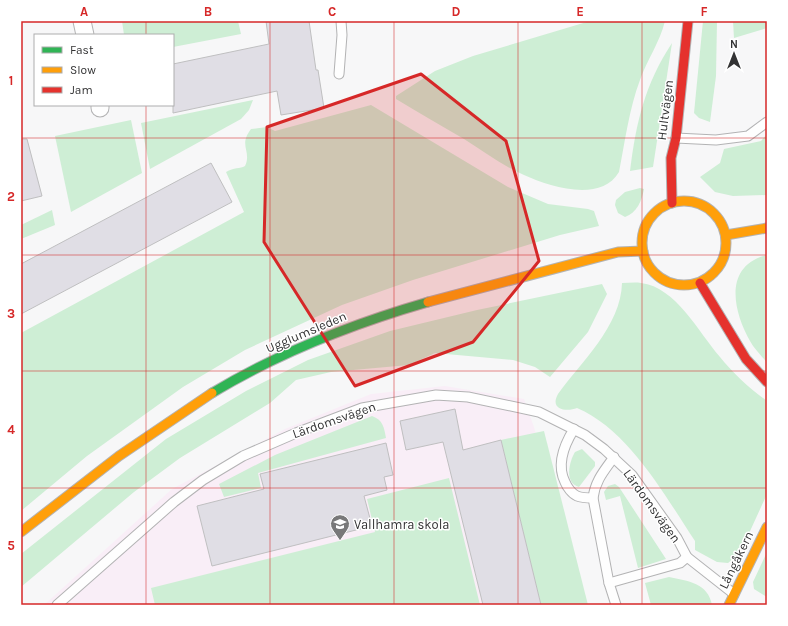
<svg xmlns="http://www.w3.org/2000/svg" width="788" height="626" font-family="Karla,sans-serif">
<rect width="100%" height="100%" fill="#f7f7f8"/>
<!-- education -->
<path fill="#f9eef7" d="M 445,386 L 524,399 L 534,427 L 584,605 L 44,605 L 172,489 L 285,429 L 371,394 Z"/>
<!-- green -->
<g fill="#ceeed5">
<path d="M 122,21 L 238,21 L 241,34 L 173,47 L 173,35 L 124,35 Z"/>
<path d="M 590,21 L 665,21 C 660,42 647,60 640,80 C 629,109 625,142 619,172 C 601,203 550,187 524,175 C 503,166 483,151 464,139 C 441,126 418,112 396,99 L 396,96 L 435,71 L 473,56 Z"/>
<path d="M 703,21 L 717,21 L 716,76 L 710,122 L 699,118 L 694,113 Z"/>
<path d="M 733,21 L 767,21 L 767,28 L 734,38 Z"/>
<path d="M 672,43 L 653,167 L 630,171 C 636,122 645,84 672,43 Z"/>
<path d="M 253,100 L 249,110 L 241,119 L 150,169 L 141,123 Z"/>
<path d="M 371,105 L 508,187 L 548,204 L 588,209 L 594,211 L 599,226 L 560,235 L 413,280 L 342,305 L 245,350 L 183,387 L 87,456 L 21,511 L 21,333 L 244,212 L 226,172 C 234,167 240,169 245,166 C 252,151 238,146 251,129 L 267,127 L 275,131 Z"/>
<path d="M 131,120 L 142,173 L 71,212 L 55,136 Z"/>
<path d="M 767,134 L 767,195 L 733,196 L 715,192 L 700,177 L 720,163 L 724,149 L 761,141 Z"/>
<path d="M 640,188 L 644,189 C 642,200 637,213 625,217 L 618,213 L 615,205 L 616,200 L 625,192 Z"/>
<path d="M 52,210 L 55,225 L 21,239 L 21,225 Z"/>
<path d="M 767,255 L 767,363 C 762,356 754,349 750,341 C 733,311 723,266 767,255 Z"/>
<path d="M 622,283 C 628,283 635,282 641,283 C 676,287 699,333 720,357 C 733,373 750,389 767,401 L 767,494 L 740,553 L 728,563 L 717,562 L 695,550 L 695,541 C 665,496 629,430 577,408 C 567,412 549,410 558,394 C 581,362 621,326 622,283 Z"/>
<path d="M 602,284 L 607,294 L 588,332 L 550,377 L 535,367 L 513,360 L 435,353 L 409,365 L 331,372 L 296,380 L 270,403 L 180,458 L 134,492 L 21,587 L 21,554 L 166,439 L 246,391 L 308,360 L 390,331 L 477,310 Z"/>
<path d="M 372,416 C 383,420 384,427 386,438 L 258,473 L 261,488 L 224,497 L 219,484 L 275,455 Z"/>
<path d="M 544,431 L 588,605 L 541,605 L 501,440 Z"/>
<path d="M 582,449 L 595,462 L 595,466 L 579,487 C 564,483 569,462 575,452 Z"/>
<path d="M 449,478 L 480,605 L 155,605 L 151,588 L 375,532 L 367,499 Z"/>
<path d="M 615,484 L 619,487 L 666,559 L 638,568 L 620,496 L 606,500 L 604,492 L 608,486 Z"/>
<path d="M 767,552 L 767,597 L 754,589 L 753,582 Z"/>
<path d="M 669,577 C 688,581 708,583 712,605 L 651,605 L 645,583 Z"/>
</g>
<!-- building -->
<g fill="#e0dee5" stroke="#bfbfc0">
<path d="M 266,21 L 309,21 L 316,70 L 318,70 L 324,108 L 281,115 L 277,91 L 173,113 L 173,64 L 269,44 Z"/>
<path d="M 21,139 L 27,139 L 42,196 L 21,201 Z"/>
<path d="M 211,163 L 232,202 L 21,314 L 21,264 Z"/>
<path d="M 455,409 L 463,450 L 501,440 L 541,605 L 483,605 L 443,442 L 406,450 L 400,421 Z"/>
<path d="M 386,443 L 393,475 L 384,477 L 387,490 L 364,496 L 372,526 L 212,566 L 197,506 L 264,489 L 260,474 Z"/>
</g>
<g fill="none" stroke-linecap="round" stroke-linejoin="round">
<defs>
<g id="lane">
<path d="M 339,74 L 342,35 L 341,21"/>
<path d="M 676,138 L 716,140 L 748,136 L 767,122"/>
<path d="M 574,429 C 564,445 556,464 565,482 C 567,487 572,494 577,496 C 582,498 588,498 593,498"/>
<path d="M 614,457 C 604,471 595,481 593,498 L 609,583 L 616,605"/>
<path d="M 609,583 L 680,563 L 687,557"/>
<path d="M 57,605 L 174,502 L 203,480 L 243,456 L 296,433 L 362,408 L 436,395 L 468,397 L 539,412 L 585,435 L 604,449 L 632,475 L 677,538 L 687,557 L 734,594"/>
</g>
<g id="street">
<path d="M 82,21 L 85,35"/>
<path d="M 100,105 L 100,108"/>
</g>
<path id="fast" d="M 212,393 C 280,352 352,324 428,302"/>
<g id="slow">
<circle cx="684" cy="243" r="42"/>
<path d="M 726,235 L 767,228"/>
<path d="M 428,302 L 618,252 L 643,251"/>
<path d="M 21,532 L 119,456 L 212,393"/>
<path d="M 729,605 L 767,527"/>
</g>
<g id="jam">
<path d="M 672,203 L 671,158 L 676,138 L 688,21"/>
<path d="M 700,283 L 746,359 L 767,382"/>
</g>
</defs>
<!-- lane casing -->
<use href="#lane" stroke="#b3b3b4" stroke-width="11"/>
<!-- street casing -->
<use href="#street" stroke="#b3b3b4" stroke-width="19"/>
<!-- fast casing -->
<use href="#fast" stroke="#b3b3b4" stroke-width="11"/>
<!-- slow casing -->
<use href="#slow" stroke="#b3b3b4" stroke-width="11"/>
<!-- jam casing -->
<use href="#jam" stroke="#b3b3b4" stroke-width="11"/>
<!-- lane -->
<use href="#lane" stroke="#fefefe" stroke-width="9"/>
<!-- street -->
<use href="#street" stroke="#fefefe" stroke-width="17"/>
<!-- fast -->
<use href="#fast" stroke="#30b455" stroke-width="9"/>
<!-- slow -->
<use href="#slow" stroke="#ff9f0a" stroke-width="9"/>
<!-- jam -->
<use href="#jam" stroke="#e5322d" stroke-width="9"/>
</g>
<!-- marked area -->
<path fill="#d62828" fill-opacity="0.2" stroke="#d62828" stroke-width="3" stroke-linejoin="round" d="M 421,74 L 506,141 L 539,261 L 473,342 L 355,386 L 264,242 L 267,127 Z"/>
<!-- grid -->
<path fill="none" stroke="#d62828" stroke-width="1" stroke-opacity="0.55" d="M 146,21 L 146,35M 270,21 L 270,605M 394,21 L 394,605M 518,21 L 518,605M 642,21 L 642,605M 146,105 L 146,605M 21,138 L 767,138M 21,255 L 767,255M 21,371 L 767,371M 21,488 L 767,488"/>
<!-- icons -->
<defs>
<symbol id="school-pin" viewBox="-11 -11 22 30"><path d="M0 17L-7.5 6A9.5 9.5 0 1 1 7.5 6Z" fill="#787879" stroke="#fff"/><path d="M0-5L7-2L0 1L-7-2ZM-4 1L0 2.5L4 1V4Q0 6-4 4Z" fill="#fff"/></symbol>
</defs>
<g fill-rule="evenodd">
<use href="#school-pin" x="329" y="513" width="22" height="30"/>
</g>
<g text-anchor="middle" dominant-baseline="central" stroke-width="3" stroke-linejoin="round" paint-order="stroke">
<!-- street labels -->
<g font-size="13" fill="#333334" stroke="#fff">
<text transform="translate(665 110) rotate(-83)">Hultvägen</text>
<text transform="translate(306 332) rotate(-23)">Ugglumsleden</text>
<text transform="translate(334 420) rotate(-19)">Lärdomsvägen</text>
<text transform="translate(652 506) rotate(54)">Lärdomsvägen</text>
<text transform="translate(736 560) rotate(-64)">Långåkern</text>
</g>
<!-- poi labels -->
<g font-size="13" fill="#333334" stroke="#fff" text-anchor="start">
<text x="354" y="524">Vallhamra skola</text>
</g>
</g>
<!-- border -->
<rect width="788" height="626" fill="none" stroke="#ffffff" stroke-width="44"/>
<!-- legend -->
<rect x="34" y="34" width="140" height="72" fill="#ffffff" stroke="#adadae"/>
<rect x="42" y="47" width="20" height="6" fill="#30b455" stroke="#adadae"/>
<text x="70" y="54" font-size="12" fill="#333334">Fast</text>
<rect x="42" y="67" width="20" height="6" fill="#ff9f0a" stroke="#adadae"/>
<text x="70" y="74" font-size="12" fill="#333334">Slow</text>
<rect x="42" y="87" width="20" height="6" fill="#e5322d" stroke="#adadae"/>
<text x="70" y="94" font-size="12" fill="#333334">Jam</text>
<!-- north arrow -->
<g transform="translate(734 54)" stroke="#ffffff" stroke-width="3" paint-order="stroke">
<path d="M0-3L7 15L0 10L-7 15Z" fill="#333334"/>
<text y="-6" font-size="11" font-weight="bold" text-anchor="middle" fill="#333334">N</text>
</g>
<rect x="22" y="22" width="744" height="582" fill="none" stroke="#d62828" stroke-width="1.5"/>
<g font-size="13" text-anchor="middle" font-weight="bold" fill="#d62828">
<text x="84" y="16">A</text>
<text x="208" y="16">B</text>
<text x="332" y="16">C</text>
<text x="456" y="16">D</text>
<text x="580" y="16">E</text>
<text x="704" y="16">F</text>
<text x="11" y="85">1</text>
<text x="11" y="201">2</text>
<text x="11" y="318">3</text>
<text x="11" y="434">4</text>
<text x="11" y="550">5</text>
</g>
</svg>
